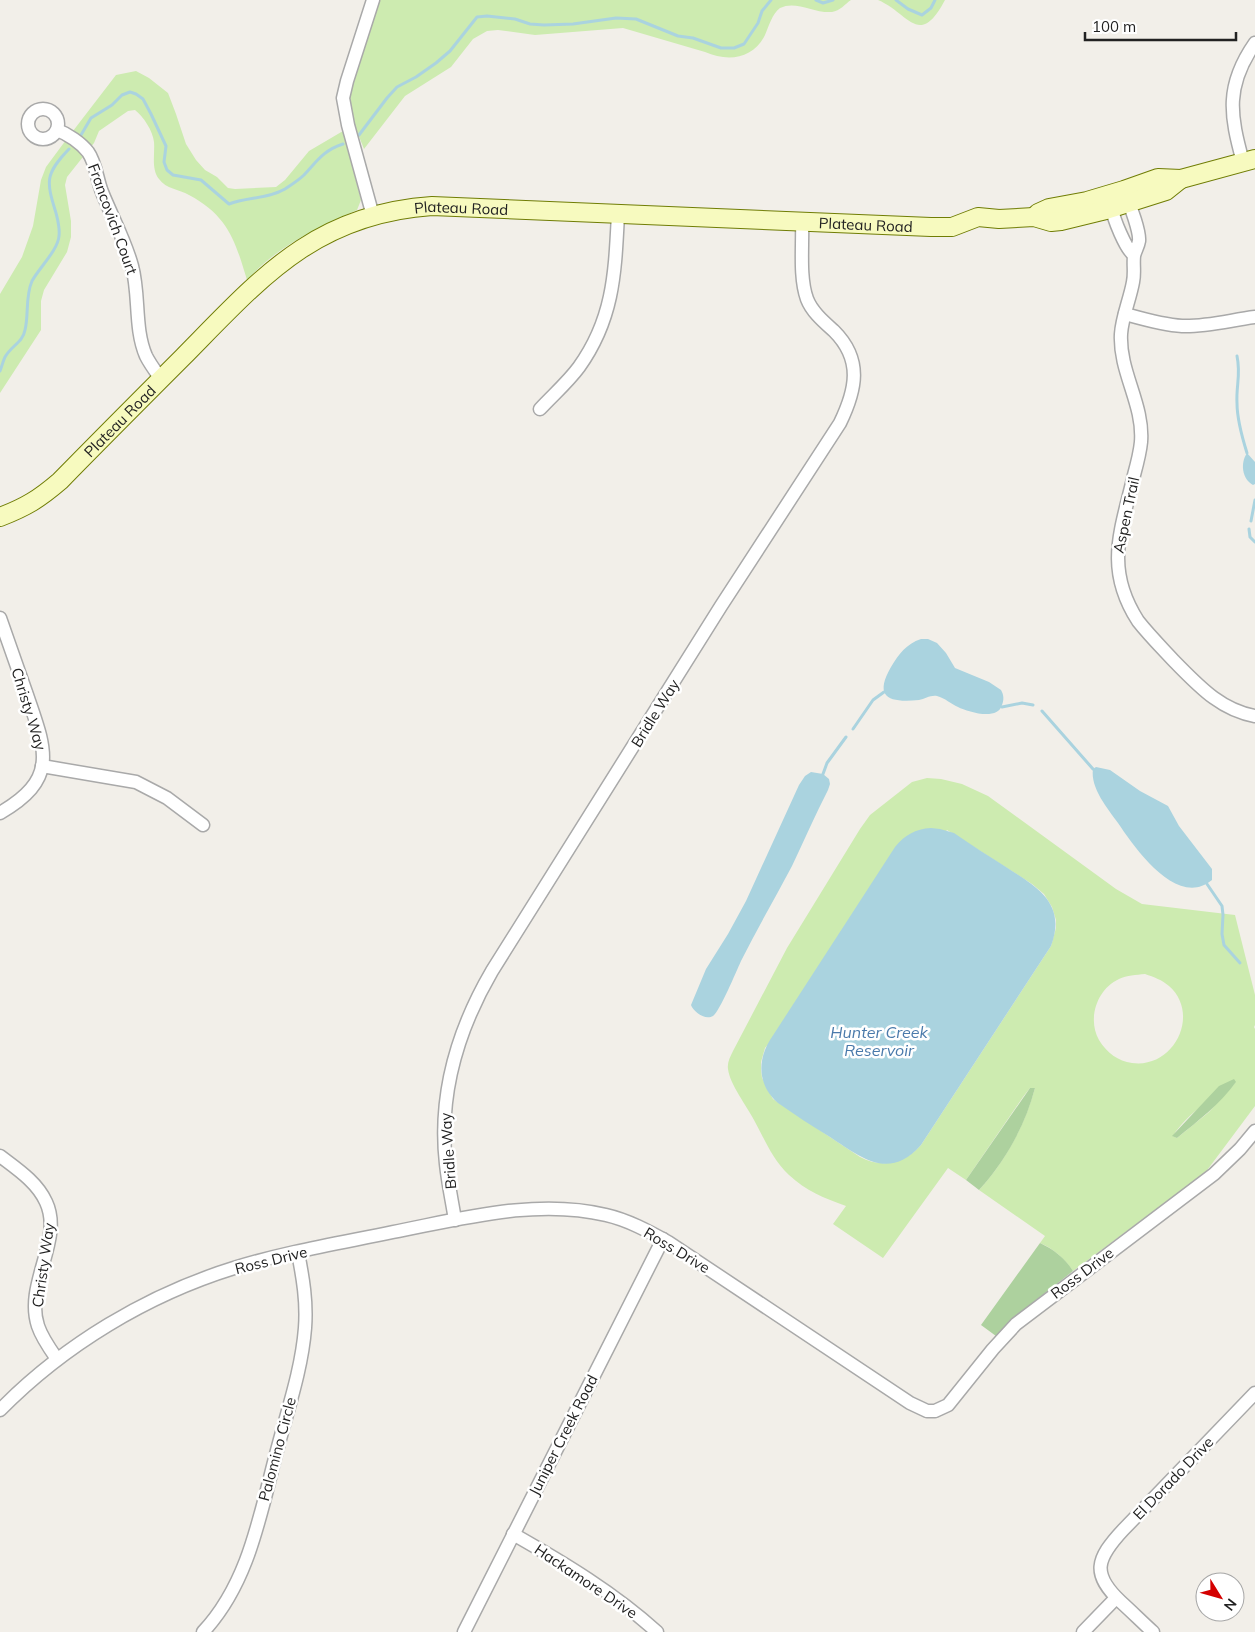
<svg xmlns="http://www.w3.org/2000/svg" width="1255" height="1632" font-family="Mulish,sans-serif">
<rect width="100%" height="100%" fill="#f2efe9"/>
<!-- grass -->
<g fill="#cdebb0" fill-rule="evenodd">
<path d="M 379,0 L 851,0 C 845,4 840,11 832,12 C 812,13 796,0 780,8 C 772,14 769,26 765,35 C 753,59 728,62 705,52 L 623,28 L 535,35 L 498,30 L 487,31 L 473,39 L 451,67 L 405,96 L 364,149 C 357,131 348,112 350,92 Z"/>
<path d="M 878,0 L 945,0 C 919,49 909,13 878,0 Z"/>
<path d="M 136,71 L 149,78 L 168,93 L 176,114 L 186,144 L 196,160 L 205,170 L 217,177 L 228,188 L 235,189 L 276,187 L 285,180 L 309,151 L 343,131 L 361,200 L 357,210 C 315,229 279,245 247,280 C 235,240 228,216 189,195 C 179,189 166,189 159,179 C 151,169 155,154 154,142 C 153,131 143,116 135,110 L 128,111 L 99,131 L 94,143 L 67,177 L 65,185 L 71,221 L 71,237 L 67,252 L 44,290 L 41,301 L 41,330 L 0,393 L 0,294 L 22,257 L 33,226 L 41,180 L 46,167 L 63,144 L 116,75 Z"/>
<path d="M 927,778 L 941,779 L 962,784 L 988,796 L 1116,889 L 1142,904 L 1235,915 L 1255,995 L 1255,1025 L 1254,1027 L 1255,1029 L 1255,1106 L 1205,1173 L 1073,1271 C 1065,1259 1053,1248 1040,1243 L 1045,1236 L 979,1190 C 1005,1162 1025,1125 1035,1088 L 1030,1088 L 1023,1097 L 966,1180 L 948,1168 L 883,1258 L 833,1224 L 846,1206 C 824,1198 806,1191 789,1175 C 772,1159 765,1140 754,1120 C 747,1106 730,1085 728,1069 C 727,1063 730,1057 733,1051 L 787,948 L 860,829 L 870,815 L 912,782 ZM 947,830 L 1032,884 L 1044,894 L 1052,907 L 1056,920 L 1056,928 L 1051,946 L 921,1145 C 905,1163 882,1169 860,1157 L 773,1099 L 762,1078 L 761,1070 L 761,1062 L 765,1048 ZM 1145,974 C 1154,977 1162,980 1169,986 C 1201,1014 1174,1069 1132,1063 C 1118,1061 1107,1053 1099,1040 C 1087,1019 1097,989 1119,979 C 1127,975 1136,975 1145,974 ZM 1236,1082 L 1209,1112 L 1177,1138 L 1173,1136 C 1188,1112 1214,1098 1236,1082 Z"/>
</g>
<!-- forest -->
<g fill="#add19e">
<path d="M 1234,1079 L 1236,1082 C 1220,1104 1198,1121 1177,1138 L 1172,1136 L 1219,1086 Z"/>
<path d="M 1030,1088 L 1035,1088 C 1025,1126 1006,1160 979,1190 L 966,1180 Z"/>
<path d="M 1040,1243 C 1053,1249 1065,1258 1073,1271 L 1016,1316 L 996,1336 L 981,1325 Z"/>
</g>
<!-- water -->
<g fill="#aad3df">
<path d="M 1247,453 L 1255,462 L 1255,484 L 1253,485 C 1242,479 1240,463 1247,453 Z"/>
<path d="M 921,639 L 928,639 L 937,643 L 946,653 L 955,668 L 989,682 L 1001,690 C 1004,695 1004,700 1002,705 C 998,721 968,712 958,707 C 951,704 945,698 937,696 C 930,695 925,699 919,700 C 890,703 873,698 891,667 C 899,654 906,644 921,639 Z"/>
<path d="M 1096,767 L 1110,770 L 1140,791 L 1168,806 L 1179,826 L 1212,869 L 1212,880 C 1177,909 1135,848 1118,823 C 1108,809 1090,788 1093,769 Z"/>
<path d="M 811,772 L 823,774 L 829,779 L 830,784 L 828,790 C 815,815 804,841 792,866 C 775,898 757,929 741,961 C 736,972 720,1011 713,1016 C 705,1021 693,1011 691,1005 L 706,969 L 728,934 L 746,901 L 799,785 L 805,776 Z"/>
<path d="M 931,828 L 940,829 L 954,833 C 971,845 989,856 1006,867 C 1037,887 1067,903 1051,946 L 921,1145 C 889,1181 862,1158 830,1137 C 812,1126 795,1115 778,1103 C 758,1086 757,1061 770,1040 L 895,847 C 905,835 915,829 931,828 Z"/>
</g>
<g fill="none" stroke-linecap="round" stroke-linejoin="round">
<!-- stream -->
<g stroke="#aad3df" stroke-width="3">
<path d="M 816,0 L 823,3 L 833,0"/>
<path d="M 896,0 L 908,9 L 922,15 L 931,8 L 935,0"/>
<path d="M 81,135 L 91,118 L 112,105 L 122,95 L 130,92 L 136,94 L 143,99 L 151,114 L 166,146 L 164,162 L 167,170 L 173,175 L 201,180 L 229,204 C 247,197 268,199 285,189 C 291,185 299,180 304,175 C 317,161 324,150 343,144"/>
<path d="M 359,135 L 387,98 L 397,87 L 416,77 L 436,63 L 450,51 L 477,17 L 487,16 L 515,19 L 530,24 L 544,25 L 573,24 L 616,18 L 636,19 L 678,36 L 693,38 L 721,48 L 734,48 L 744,44 L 758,23 L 762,11 L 771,0"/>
<path d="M 1237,356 C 1241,375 1236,385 1237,403 C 1237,420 1242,437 1247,453"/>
<path d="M 0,371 C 2,366 3,361 5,357 C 11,346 23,342 25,330 C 29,314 25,297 32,281 C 39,268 58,250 59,236 C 60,228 58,221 56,213 C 46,181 45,174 69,149"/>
<path d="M 1251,521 L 1255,500"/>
<path d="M 1249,529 L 1250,537 L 1255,542"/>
<path d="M 1002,707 L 1022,703 L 1033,705"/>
<path d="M 1042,711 L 1093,769"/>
<path d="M 853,729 L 873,700 L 884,692"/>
<path d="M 823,774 L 827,763 L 846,737"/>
<path d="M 1207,884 L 1222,906 L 1223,915 L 1222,934 L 1224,945 L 1240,963"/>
</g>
<defs>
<g id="street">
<circle cx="43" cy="124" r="15"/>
<path d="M 57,130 C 68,134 81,143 88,152 C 96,163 97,180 102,192 C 112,217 125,240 132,266 C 140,296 134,328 146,356 C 150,364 156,372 161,379"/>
<path d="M 1243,162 C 1230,115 1225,86 1255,43"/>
<path d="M 373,216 L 348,125 L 343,98 L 347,81 L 373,0"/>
<path d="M 1134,255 C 1126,250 1113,218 1112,208 C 1111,202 1113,197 1116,193 C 1119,194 1123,196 1126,199 C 1131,205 1140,233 1139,241 C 1138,247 1135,251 1134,256 C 1133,265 1135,273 1133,282 C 1130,299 1122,317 1121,334 C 1119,372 1144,404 1141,442 C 1140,453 1137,464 1134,475 C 1121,531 1104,568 1138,621 C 1149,635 1162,648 1174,661 C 1198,685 1220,710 1255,716"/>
<path d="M 1125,314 C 1143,319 1163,325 1182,326 C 1206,327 1231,320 1255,317"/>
<path d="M 540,409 C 553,395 568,382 579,367 C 614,318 615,272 618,214"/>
<path d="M 0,618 C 9,644 18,669 27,695 C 46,750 59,779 0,813"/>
<path d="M 42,766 L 136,782 L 167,798 L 203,825"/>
<path d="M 0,1156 C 17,1169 37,1182 46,1202 C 64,1240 24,1284 38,1326 C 42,1338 50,1349 57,1359"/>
<path d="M 455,1220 C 452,1201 448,1183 446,1164 C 438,1094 457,1031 492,971 L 721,606 L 840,423 C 856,390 863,360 834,331 C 824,322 812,312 807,299 C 799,277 803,245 802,222"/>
<path d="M 0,1410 C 64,1345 147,1295 234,1268 C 285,1252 340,1243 393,1232 C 461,1219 536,1198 606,1215 C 628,1220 648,1231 668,1242 L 910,1403 L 927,1411 L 935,1411 L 948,1405 L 993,1349 L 1016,1324 L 1214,1174 L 1240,1149 L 1255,1131"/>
<path d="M 513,1534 C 564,1563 614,1593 657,1632"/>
<path d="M 203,1632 C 251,1581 261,1508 279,1443 C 289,1406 302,1367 305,1328 C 307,1302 303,1278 298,1253"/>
<path d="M 464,1632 L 663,1239"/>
<path d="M 1083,1632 L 1116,1598"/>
<path d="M 1153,1632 C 1142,1622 1132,1612 1121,1602 C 1091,1574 1096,1559 1123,1530 L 1255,1393"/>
</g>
<g id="secondary">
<path d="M 1034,217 L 1038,213 L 1049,208 L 1087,201 L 1124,190 L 1158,178 L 1181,179 L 1255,159"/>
<path id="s1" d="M 0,517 C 26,507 39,499 60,481 C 101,439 142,398 183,357 C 260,279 314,214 432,206 L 931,227 L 952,227 L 978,217 L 999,219 L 1034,217 L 1051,222 L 1061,221 L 1106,210 L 1166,191 L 1181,179"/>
</g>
</defs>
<!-- street casing -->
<use href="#street" stroke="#a9a9a9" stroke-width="15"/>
<!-- secondary casing -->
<use href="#secondary" stroke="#707d05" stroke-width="20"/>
<!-- street -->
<use href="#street" stroke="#fff" stroke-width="12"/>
<!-- secondary -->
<use href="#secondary" stroke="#f7fabf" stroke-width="18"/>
</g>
<g text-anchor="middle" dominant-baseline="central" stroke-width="5" stroke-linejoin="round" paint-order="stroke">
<!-- street labels -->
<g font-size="15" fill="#222" stroke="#fff">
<text stroke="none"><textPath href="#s1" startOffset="574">Plateau Road</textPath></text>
<text transform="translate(113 219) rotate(70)">Francovich Court</text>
<text stroke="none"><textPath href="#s1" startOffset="979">Plateau Road</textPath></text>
<text stroke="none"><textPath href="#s1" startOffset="155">Plateau Road</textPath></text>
<text transform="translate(1126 515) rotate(-78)">Aspen Trail</text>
<text transform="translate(29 709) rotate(73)">Christy Way</text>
<text transform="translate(655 713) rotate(-58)">Bridle Way</text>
<text transform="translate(448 1151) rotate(-94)">Bridle Way</text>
<text transform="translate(677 1250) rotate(31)">Ross Drive</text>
<text transform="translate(271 1260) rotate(-14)">Ross Drive</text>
<text transform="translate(43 1265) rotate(-82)">Christy Way</text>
<text transform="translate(1082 1273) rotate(-37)">Ross Drive</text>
<text transform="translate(563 1435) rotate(-63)">Juniper Creek Road</text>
<text transform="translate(277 1449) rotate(-75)">Palomino Circle</text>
<text transform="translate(1173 1478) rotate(-46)">El Dorado Drive</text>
<text transform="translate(586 1581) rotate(34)">Hackamore Drive</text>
</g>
<!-- water labels -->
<g font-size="16" font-style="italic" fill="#4a7aab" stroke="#fff">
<text x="879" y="1032">Hunter Creek<tspan x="879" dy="18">Reservoir</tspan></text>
</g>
</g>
<!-- north arrow -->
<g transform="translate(1220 1597) rotate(127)"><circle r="24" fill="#ffffff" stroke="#a7a7a7"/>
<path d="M0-4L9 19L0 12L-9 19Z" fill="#d40000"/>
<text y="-8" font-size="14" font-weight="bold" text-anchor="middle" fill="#222222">N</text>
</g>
<!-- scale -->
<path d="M1085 32v8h151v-8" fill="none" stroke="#222222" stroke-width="2.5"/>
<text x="1092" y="32" font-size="15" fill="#222222" stroke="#ffffff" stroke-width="4" paint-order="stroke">100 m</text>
</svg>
